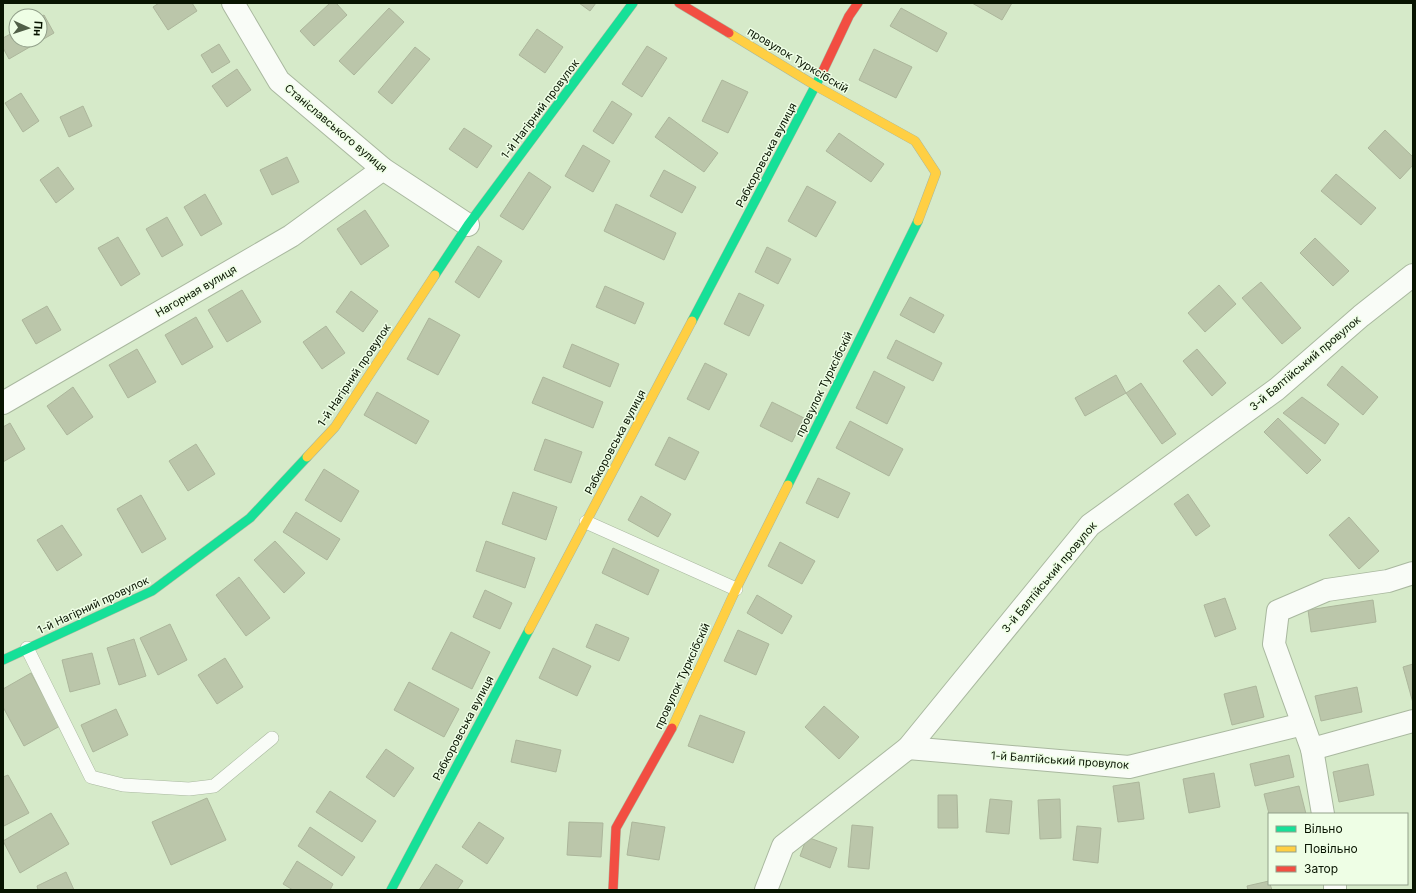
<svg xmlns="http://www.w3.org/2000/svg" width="1416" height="893" font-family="Inter,sans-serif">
<rect width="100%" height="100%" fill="#d6eac9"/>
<!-- building -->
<g fill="#bbc6aa" stroke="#acb69b">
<path d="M 159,3 L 192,3 L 197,11 L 168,30 L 153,7 Z"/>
<path d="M 330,3 L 336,3 L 347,15 L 314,46 L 300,31 Z"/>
<path d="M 579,3 L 596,3 L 590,11 Z"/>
<path d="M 972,3 L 1012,3 L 1002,20 Z"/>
<path d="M 389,8 L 404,22 L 354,75 L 339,61 Z"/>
<path d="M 901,8 L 947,33 L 937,52 L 890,26 Z"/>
<path d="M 44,15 L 54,33 L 9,59 L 3,48 L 3,38 L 16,31 L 16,40 L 40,40 L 40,17 Z"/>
<path d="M 537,29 L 563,47 L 545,73 L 519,55 Z"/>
<path d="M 219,44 L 230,62 L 212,73 L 201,55 Z"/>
<path d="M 647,46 L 667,58 L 642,97 L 622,84 Z"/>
<path d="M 415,47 L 430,59 L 392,104 L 378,92 Z"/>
<path d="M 874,49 L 912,67 L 896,98 L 859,80 Z"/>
<path d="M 237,69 L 251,90 L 227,107 L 212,86 Z"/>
<path d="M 722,80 L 748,92 L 728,133 L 702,121 Z"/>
<path d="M 21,93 L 39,121 L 23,132 L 5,103 Z"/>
<path d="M 612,101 L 632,114 L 613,144 L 593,131 Z"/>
<path d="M 83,106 L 92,126 L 69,137 L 60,117 Z"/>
<path d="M 669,117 L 718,153 L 704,172 L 655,137 Z"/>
<path d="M 464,128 L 492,146 L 477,168 L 449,149 Z"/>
<path d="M 1385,130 L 1413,157 L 1413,165 L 1400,179 L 1368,148 Z"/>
<path d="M 839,133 L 884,164 L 871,182 L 826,151 Z"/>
<path d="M 583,145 L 610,161 L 593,192 L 565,176 Z"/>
<path d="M 287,157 L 299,182 L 272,195 L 260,170 Z"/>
<path d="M 58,167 L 74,189 L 56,203 L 40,180 Z"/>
<path d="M 664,170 L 696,187 L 682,213 L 650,196 Z"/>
<path d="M 529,172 L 551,187 L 523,230 L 500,216 Z"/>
<path d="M 1336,174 L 1376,208 L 1361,225 L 1321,191 Z"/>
<path d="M 807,186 L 836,202 L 816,237 L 788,221 Z"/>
<path d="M 205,194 L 222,224 L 201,236 L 184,207 Z"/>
<path d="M 616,204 L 676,233 L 664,260 L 604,231 Z"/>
<path d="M 365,210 L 389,246 L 361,265 L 337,229 Z"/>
<path d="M 167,217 L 183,245 L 162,257 L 146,229 Z"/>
<path d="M 118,237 L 140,274 L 121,286 L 98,248 Z"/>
<path d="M 1315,238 L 1349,271 L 1333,286 L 1300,253 Z"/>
<path d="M 478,246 L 502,261 L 479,298 L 455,282 Z"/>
<path d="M 767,247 L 791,259 L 778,284 L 755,272 Z"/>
<path d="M 1261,282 L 1301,328 L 1282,344 L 1242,298 Z"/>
<path d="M 1219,285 L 1236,304 L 1205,332 L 1188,313 Z"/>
<path d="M 605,286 L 644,303 L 635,324 L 596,307 Z"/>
<path d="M 242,290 L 261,322 L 227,342 L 208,310 Z"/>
<path d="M 351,291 L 378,311 L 363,332 L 336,312 Z"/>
<path d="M 739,293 L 764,305 L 749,336 L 724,324 Z"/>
<path d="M 910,297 L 944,315 L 934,333 L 900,315 Z"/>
<path d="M 47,306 L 61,330 L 36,344 L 22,320 Z"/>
<path d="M 196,317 L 213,347 L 182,365 L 165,335 Z"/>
<path d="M 429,318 L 460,335 L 438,375 L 407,359 Z"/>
<path d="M 326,326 L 345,353 L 322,369 L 303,342 Z"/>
<path d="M 896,340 L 942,363 L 933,381 L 887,358 Z"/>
<path d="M 572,344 L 619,364 L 610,387 L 563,367 Z"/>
<path d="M 137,349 L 156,382 L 128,398 L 109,365 Z"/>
<path d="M 1197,349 L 1226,383 L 1212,396 L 1183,361 Z"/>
<path d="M 705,363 L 727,374 L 709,410 L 687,399 Z"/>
<path d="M 1342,366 L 1378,397 L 1363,415 L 1327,385 Z"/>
<path d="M 874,371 L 905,387 L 887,424 L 856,408 Z"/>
<path d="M 1116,375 L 1126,393 L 1085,416 L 1075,398 Z"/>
<path d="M 543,377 L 603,402 L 593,428 L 532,403 Z"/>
<path d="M 1141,383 L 1176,434 L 1162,444 L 1126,393 Z"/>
<path d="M 73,387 L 93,417 L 67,435 L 47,406 Z"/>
<path d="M 377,392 L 429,421 L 416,444 L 364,415 Z"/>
<path d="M 1302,397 L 1339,424 L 1325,444 L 1283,413 Z"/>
<path d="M 772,402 L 804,418 L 792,442 L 760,426 Z"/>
<path d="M 1278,418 L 1321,460 L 1307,474 L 1264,432 Z"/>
<path d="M 850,421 L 903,449 L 889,476 L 836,448 Z"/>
<path d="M 10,423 L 25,449 L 3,462 L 3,427 Z"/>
<path d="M 669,437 L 699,452 L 685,480 L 655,465 Z"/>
<path d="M 545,439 L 582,452 L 571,483 L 534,470 Z"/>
<path d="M 196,444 L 215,474 L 188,491 L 169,461 Z"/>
<path d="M 324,469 L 359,491 L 341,522 L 305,500 Z"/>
<path d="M 818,478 L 850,493 L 838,518 L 806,503 Z"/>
<path d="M 513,492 L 557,507 L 546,540 L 502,524 Z"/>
<path d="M 1188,494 L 1210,526 L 1196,536 L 1174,504 Z"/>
<path d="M 141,495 L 166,539 L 142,553 L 117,509 Z"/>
<path d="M 641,496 L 671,514 L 658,537 L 628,520 Z"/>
<path d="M 296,512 L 340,539 L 327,560 L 283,532 Z"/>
<path d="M 1349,517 L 1379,551 L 1359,569 L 1329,535 Z"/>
<path d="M 62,525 L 82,555 L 57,571 L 37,540 Z"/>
<path d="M 275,541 L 305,573 L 284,593 L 254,560 Z"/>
<path d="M 486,541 L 535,558 L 525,588 L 476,571 Z"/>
<path d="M 780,542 L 815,561 L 802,584 L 768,566 Z"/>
<path d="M 613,548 L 659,570 L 648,595 L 602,573 Z"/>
<path d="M 239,577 L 270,618 L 246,636 L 216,595 Z"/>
<path d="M 485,590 L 512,603 L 500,629 L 473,617 Z"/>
<path d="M 757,595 L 792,616 L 782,634 L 747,613 Z"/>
<path d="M 1225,598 L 1236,629 L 1215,637 L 1204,605 Z"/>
<path d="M 1373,600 L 1376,622 L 1311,632 L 1308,610 Z"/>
<path d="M 170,624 L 187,660 L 158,675 L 140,638 Z"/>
<path d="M 596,624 L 629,638 L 619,661 L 586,647 Z"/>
<path d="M 738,630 L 769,644 L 756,675 L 724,661 Z"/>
<path d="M 451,632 L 490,652 L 472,689 L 432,669 Z"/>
<path d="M 134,639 L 146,676 L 119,685 L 107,648 Z"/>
<path d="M 553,648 L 591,666 L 577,696 L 539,678 Z"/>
<path d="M 92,653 L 100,684 L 70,692 L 62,660 Z"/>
<path d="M 225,658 L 243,687 L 217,704 L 198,675 Z"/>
<path d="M 1413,664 L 1413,703 L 1403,667 Z"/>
<path d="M 31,673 L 60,726 L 24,746 L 3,707 L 3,689 Z"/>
<path d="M 409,682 L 459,709 L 444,737 L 394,710 Z"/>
<path d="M 1256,686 L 1264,717 L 1232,725 L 1224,694 Z"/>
<path d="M 1357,687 L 1362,712 L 1321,721 L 1315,696 Z"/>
<path d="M 824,706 L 859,737 L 839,759 L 805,727 Z"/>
<path d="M 116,709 L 128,735 L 93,752 L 81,725 Z"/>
<path d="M 700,715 L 745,732 L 733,763 L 688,746 Z"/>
<path d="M 516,740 L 561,750 L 556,772 L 511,762 Z"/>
<path d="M 386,749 L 414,768 L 394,797 L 366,777 Z"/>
<path d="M 1289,755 L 1294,777 L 1255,786 L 1250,764 Z"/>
<path d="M 1368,764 L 1374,795 L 1339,802 L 1333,772 Z"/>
<path d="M 1214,773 L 1220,807 L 1189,813 L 1183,779 Z"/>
<path d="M 8,775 L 29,813 L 4,826 L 3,824 L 3,777 Z"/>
<path d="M 1139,782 L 1144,819 L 1118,822 L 1113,786 Z"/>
<path d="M 1299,786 L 1306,814 L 1269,814 L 1264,794 Z"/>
<path d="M 330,791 L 376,821 L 362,842 L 316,812 Z"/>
<path d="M 938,795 L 957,795 L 958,828 L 938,828 Z"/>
<path d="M 207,798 L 226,840 L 171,865 L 152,822 Z"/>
<path d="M 990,799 L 1012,801 L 1009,834 L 986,832 Z"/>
<path d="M 1060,799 L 1061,838 L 1040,839 L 1038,800 Z"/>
<path d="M 51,813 L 69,844 L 20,873 L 3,841 Z"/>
<path d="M 479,822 L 504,838 L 487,864 L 462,847 Z"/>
<path d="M 569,822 L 603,823 L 601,857 L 567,855 Z"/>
<path d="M 632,822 L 665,827 L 659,860 L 627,855 Z"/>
<path d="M 852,825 L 873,827 L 869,869 L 848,867 Z"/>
<path d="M 1077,826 L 1101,828 L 1098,863 L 1073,860 Z"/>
<path d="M 310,827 L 355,857 L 342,876 L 298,846 Z"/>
<path d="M 807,837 L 837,848 L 830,868 L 800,856 Z"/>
<path d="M 297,861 L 333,884 L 330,890 L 293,890 L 283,884 Z"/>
<path d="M 436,864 L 463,881 L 457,890 L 419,890 Z"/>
<path d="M 66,872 L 74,890 L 38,890 L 37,886 Z"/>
<path d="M 1269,881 L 1272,890 L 1248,890 L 1247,886 Z"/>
</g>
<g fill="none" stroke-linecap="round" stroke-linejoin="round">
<defs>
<g id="lane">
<path d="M 586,522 L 736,589"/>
<path d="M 27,648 L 91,777 L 123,785 L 189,789 L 214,786 L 272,738"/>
</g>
<g id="street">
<path d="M 233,3 L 279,81 L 383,169 L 468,225"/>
<path d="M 3,403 L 291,236 L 383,169"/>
<path d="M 908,748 L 1129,767 L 1303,724"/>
<path d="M 1312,749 L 1413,721"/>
<path d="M 1323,814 L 1312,749 L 1274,644 L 1278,611 L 1327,590 L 1388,581 L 1413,573"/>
<path d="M 1335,884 L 1335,890"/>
<path d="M 766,890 L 783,846 L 908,748 L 1090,525 L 1277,389 L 1361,316 L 1413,275"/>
</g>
<g id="fast">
<path d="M 435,275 L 468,225 L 633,3"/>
<path d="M 692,321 L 821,75"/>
<path d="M 788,485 L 918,221"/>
<path d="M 3,660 L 152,591 L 250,518 L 307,457"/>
<path d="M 391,890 L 529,630"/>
</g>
<g id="slow">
<path d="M 729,33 L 816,86 L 915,141 L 936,173 L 918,221"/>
<path d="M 307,457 L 335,427 L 435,275"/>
<path d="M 529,630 L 692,321"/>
<path d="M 672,728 L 736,589 L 788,485"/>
</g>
<g id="jam">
<path d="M 679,3 L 729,33"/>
<path d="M 821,75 L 849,16 L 858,3"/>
<path d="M 613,890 L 616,828 L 672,728"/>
</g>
</defs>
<!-- lane casing -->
<use href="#lane" stroke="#a9b89f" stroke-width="14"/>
<!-- street casing -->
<use href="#street" stroke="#a9b89f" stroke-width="24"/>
<!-- fast casing -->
<use href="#fast" stroke="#a9b89f" stroke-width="10"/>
<!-- slow casing -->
<use href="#slow" stroke="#a9b89f" stroke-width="10"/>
<!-- jam casing -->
<use href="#jam" stroke="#a9b89f" stroke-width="10"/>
<!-- lane -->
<use href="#lane" stroke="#f9fcf7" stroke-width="13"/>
<!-- street -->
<use href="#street" stroke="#f9fcf7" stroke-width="22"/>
<!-- fast -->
<use href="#fast" stroke="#16e098" stroke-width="9"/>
<!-- slow -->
<use href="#slow" stroke="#ffcf43" stroke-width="9"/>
<!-- jam -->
<use href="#jam" stroke="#f24e42" stroke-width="9"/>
</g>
<g text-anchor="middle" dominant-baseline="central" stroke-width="3" stroke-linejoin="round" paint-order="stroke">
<!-- street labels -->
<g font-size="11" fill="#081401" stroke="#eefee5">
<text transform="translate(798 60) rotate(31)">провулок Турксібскій</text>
<text transform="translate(540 109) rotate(-53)">1-й Нагірний провулок</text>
<text transform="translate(336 128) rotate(40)">Станіславського вулиця</text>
<text transform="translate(766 155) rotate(-62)">Рабкоровська вулиця</text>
<text transform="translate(196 291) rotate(-30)">Нагорная вулиця</text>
<text transform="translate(1305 363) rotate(-40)">3-й Балтійський провулок</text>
<text transform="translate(354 375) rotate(-56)">1-й Нагірний провулок</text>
<text transform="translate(824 384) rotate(-64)">провулок Турксібскій</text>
<text transform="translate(615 442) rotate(-62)">Рабкоровська вулиця</text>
<text transform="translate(1049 577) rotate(-50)">3-й Балтійський провулок</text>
<text transform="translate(93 605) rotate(-25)">1-й Нагірний провулок</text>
<text transform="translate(682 676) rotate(-65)">провулок Турксібскій</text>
<text transform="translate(463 728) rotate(-62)">Рабкоровська вулиця</text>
<text transform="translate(1060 760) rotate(4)">1-й Балтійський провулок</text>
</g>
</g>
<!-- border -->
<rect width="1416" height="893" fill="none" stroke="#081401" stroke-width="8"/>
<!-- legend -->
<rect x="1268" y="813" width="140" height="72" fill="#eefee5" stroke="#92a08a"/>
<rect x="1276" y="826" width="20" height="6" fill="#16e098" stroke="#92a08a"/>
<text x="1304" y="833" font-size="12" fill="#081401">Вільно</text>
<rect x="1276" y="846" width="20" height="6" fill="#ffcf43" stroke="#92a08a"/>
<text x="1304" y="853" font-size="12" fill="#081401">Повільно</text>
<rect x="1276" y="866" width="20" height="6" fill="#f24e42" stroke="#92a08a"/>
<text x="1304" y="873" font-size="12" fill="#081401">Затор</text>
<!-- north arrow -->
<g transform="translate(28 28) rotate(93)"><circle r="19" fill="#eefee5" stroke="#92a08a"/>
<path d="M0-3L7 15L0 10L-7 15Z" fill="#505f47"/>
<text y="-6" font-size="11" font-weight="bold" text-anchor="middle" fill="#081401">Пн</text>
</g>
</svg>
